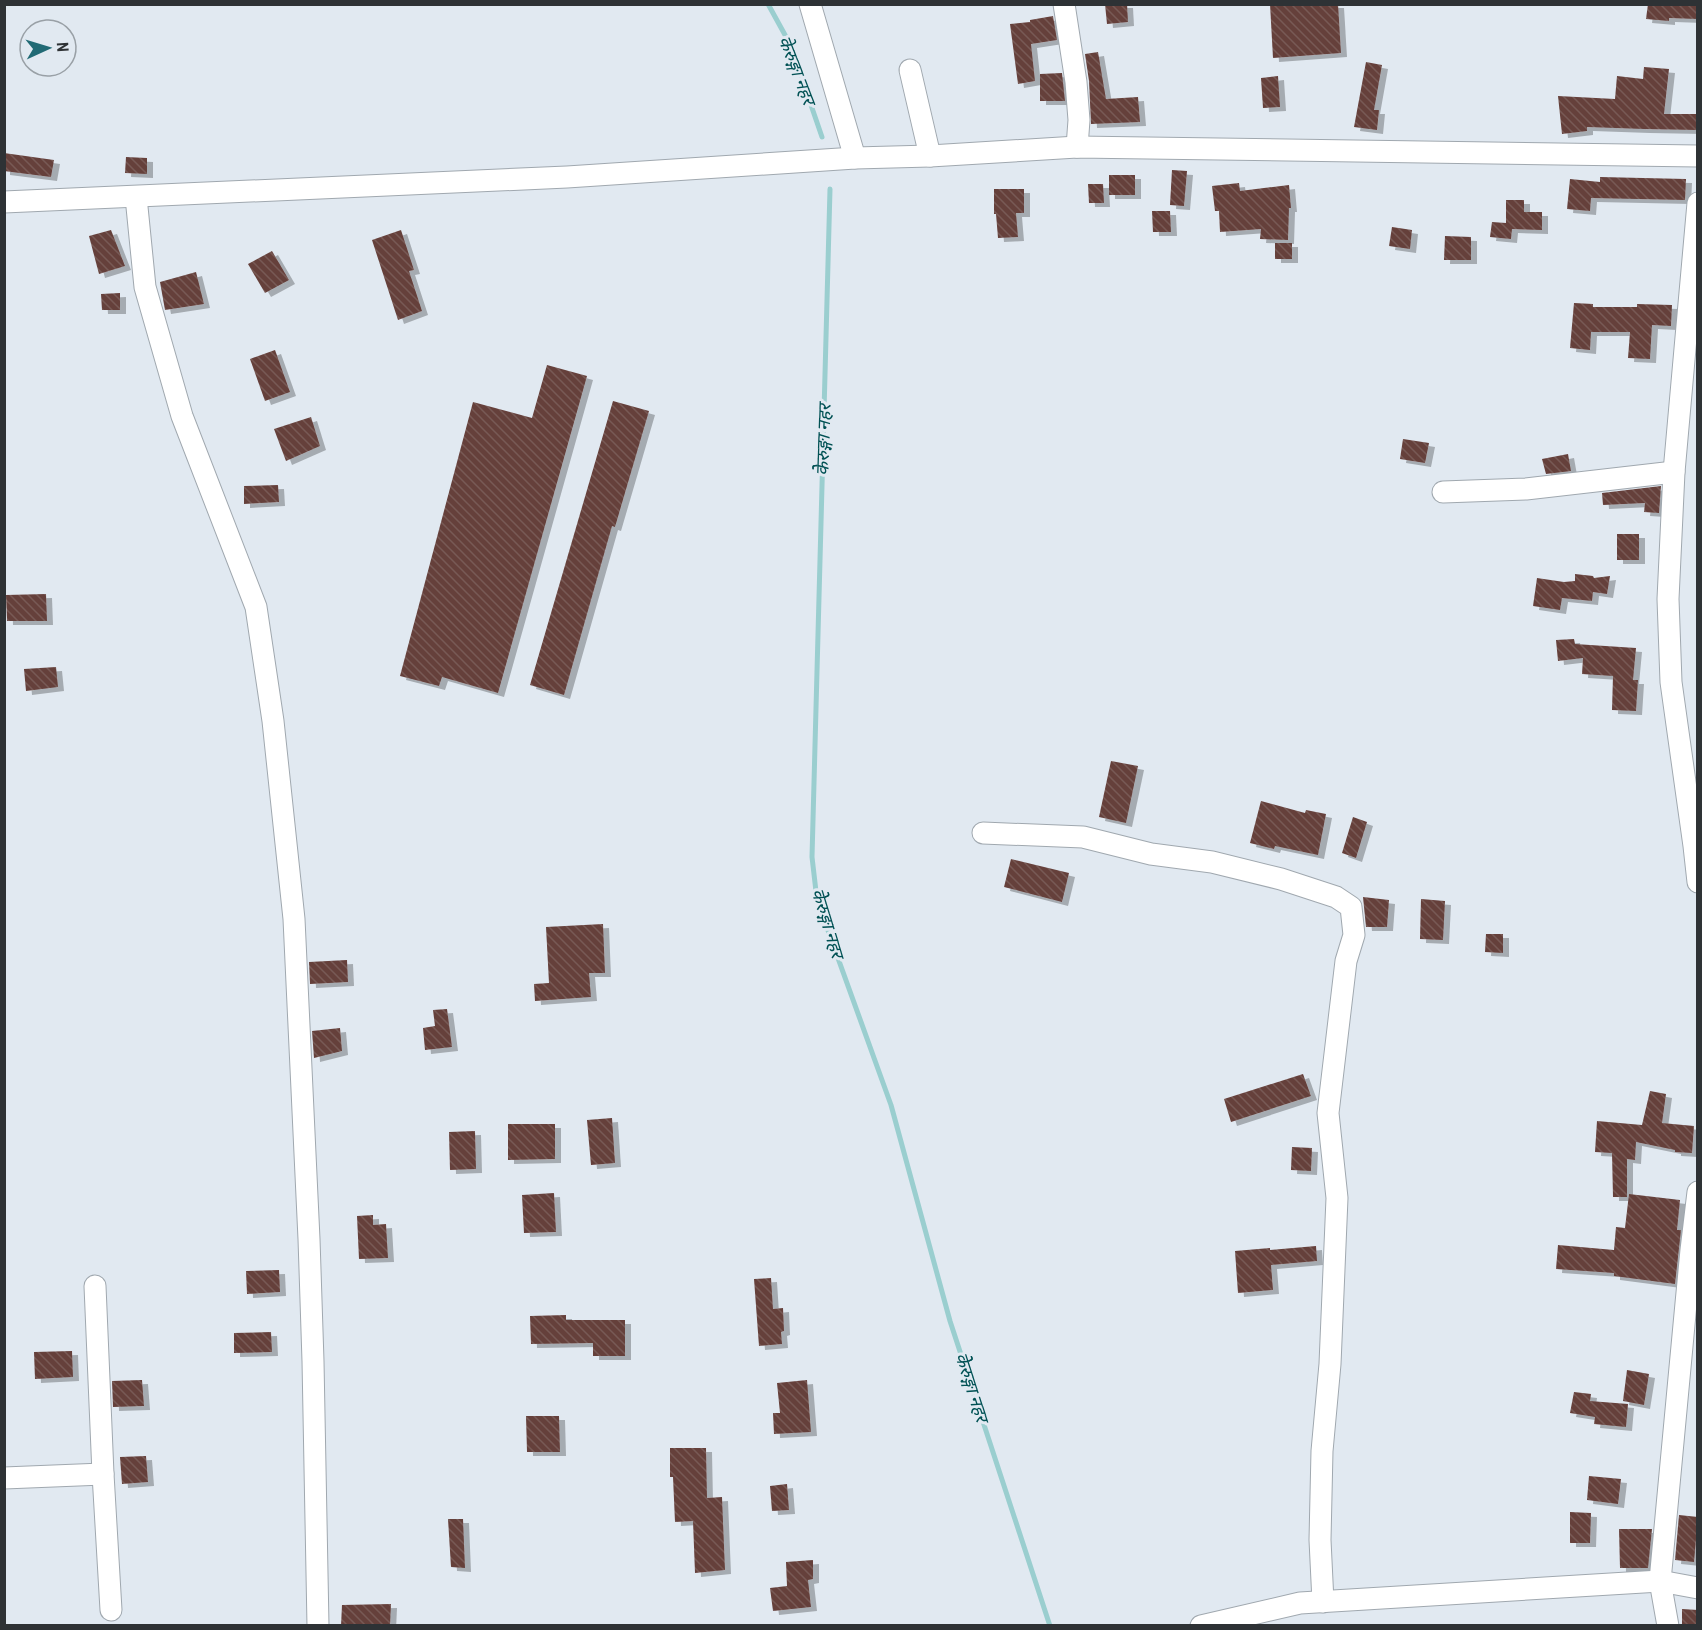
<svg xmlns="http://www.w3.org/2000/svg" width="1702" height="1630" font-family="'Roboto Condensed','Noto Sans Devanagari',sans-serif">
<defs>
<pattern id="building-back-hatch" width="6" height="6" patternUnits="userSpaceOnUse" patternTransform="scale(1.5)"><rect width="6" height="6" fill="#65403b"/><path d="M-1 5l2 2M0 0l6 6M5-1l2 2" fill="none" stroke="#775a56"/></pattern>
<filter id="shadow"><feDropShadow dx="6" dy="4" stdDeviation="0" flood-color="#0004"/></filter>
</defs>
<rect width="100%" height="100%" fill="#e1e9f1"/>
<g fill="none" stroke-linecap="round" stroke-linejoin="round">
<!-- stream -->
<g stroke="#9acecf" stroke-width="5">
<path d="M 768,4 L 790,44 L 822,137"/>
<path d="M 830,189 L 812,857 L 817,900 L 891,1105 L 950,1321 L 1050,1626"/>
</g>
</g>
<!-- building -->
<g fill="url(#building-back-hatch)" filter="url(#shadow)">
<path d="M 1105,4 L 1127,4 L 1128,22 L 1107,24 Z"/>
<path d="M 1270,4 L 1338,4 L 1341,53 L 1273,58 Z"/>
<path d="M 1648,4 L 1697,4 L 1697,19 L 1669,18 L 1669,21 L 1646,19 Z"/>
<path d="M 1053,16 L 1057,40 L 1031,44 L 1035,81 L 1018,84 L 1010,24 L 1030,22 L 1030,20 Z"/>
<path d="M 1098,52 L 1106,99 L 1138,97 L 1140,122 L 1091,124 L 1089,81 L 1085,54 Z"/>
<path d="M 1366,62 L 1382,65 L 1374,110 L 1379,110 L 1377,130 L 1354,127 Z"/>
<path d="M 1644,67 L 1669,69 L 1664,114 L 1697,114 L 1697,130 L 1644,129 L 1587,127 L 1587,131 L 1562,134 L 1558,96 L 1615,99 L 1617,76 L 1643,79 Z"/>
<path d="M 1062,73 L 1065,101 L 1040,101 L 1040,74 Z"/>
<path d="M 1278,76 L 1280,107 L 1263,108 L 1261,78 Z"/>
<path d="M 4,153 L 54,160 L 51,177 L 4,171 Z"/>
<path d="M 126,157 L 147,158 L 147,174 L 125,173 Z"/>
<path d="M 1172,170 L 1187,171 L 1184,206 L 1170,205 Z"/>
<rect x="1109" y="175" width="26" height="20"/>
<path d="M 1600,177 L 1686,179 L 1685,200 L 1591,198 L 1590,211 L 1567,209 L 1570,179 L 1600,182 Z"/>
<path d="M 1239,183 L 1240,191 L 1289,185 L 1291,208 L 1289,208 L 1288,240 L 1260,239 L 1261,229 L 1220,232 L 1219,211 L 1215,211 L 1212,186 Z"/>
<path d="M 1088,184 L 1103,184 L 1104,203 L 1089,203 Z"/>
<path d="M 994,189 L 1024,189 L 1024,213 L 1016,213 L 1018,237 L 998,238 L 996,214 L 994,214 Z"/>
<path d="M 1506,200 L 1524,200 L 1524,212 L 1542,212 L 1542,230 L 1512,229 L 1511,239 L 1490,237 L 1492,222 L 1506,223 Z"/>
<path d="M 1152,211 L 1170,211 L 1171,232 L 1153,232 Z"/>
<path d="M 1392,227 L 1412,230 L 1410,249 L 1389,246 Z"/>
<path d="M 111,230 L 125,266 L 99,274 L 89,236 Z"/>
<path d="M 401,230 L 414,270 L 409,271 L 422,311 L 398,320 L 372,240 Z"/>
<path d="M 1445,236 L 1471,237 L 1471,260 L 1444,260 Z"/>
<rect x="1275" y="243" width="17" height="16"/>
<path d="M 272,251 L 289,280 L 265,293 L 248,264 Z"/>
<path d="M 196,272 L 204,304 L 165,310 L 160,282 Z"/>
<path d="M 120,293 L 120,310 L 102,310 L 101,294 Z"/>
<path d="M 1574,303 L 1593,304 L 1593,307 L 1637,307 L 1637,304 L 1672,305 L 1671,326 L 1652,325 L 1650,359 L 1628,358 L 1630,332 L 1591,332 L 1590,350 L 1570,348 Z"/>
<path d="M 275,350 L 290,392 L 265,401 L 250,359 Z"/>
<path d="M 547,365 L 587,376 L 498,693 L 442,677 L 439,686 L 400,676 L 473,402 L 532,418 Z"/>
<path d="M 613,401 L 649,411 L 615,527 L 612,526 L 564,695 L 530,685 Z"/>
<path d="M 311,417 L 320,446 L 286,461 L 274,429 Z"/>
<path d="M 1403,439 L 1429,443 L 1425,463 L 1400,459 Z"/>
<path d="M 1568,454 L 1571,471 L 1546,474 L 1542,459 Z"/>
<path d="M 278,485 L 279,502 L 244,504 L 244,486 Z"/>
<path d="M 1661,486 L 1659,513 L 1644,512 L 1645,503 L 1603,505 L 1602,493 Z"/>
<rect x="1617" y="534" width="22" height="26"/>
<path d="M 1575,574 L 1593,576 L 1594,578 L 1610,576 L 1607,594 L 1593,592 L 1592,601 L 1562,598 L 1560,610 L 1533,606 L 1537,578 L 1564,582 L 1575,581 Z"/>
<path d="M 46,594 L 47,621 L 7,621 L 6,595 Z"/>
<path d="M 1574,639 L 1575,644 L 1636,648 L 1633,680 L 1638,680 L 1636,711 L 1612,710 L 1613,676 L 1582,674 L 1583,658 L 1558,661 L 1556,640 Z"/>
<path d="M 56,667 L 58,687 L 26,691 L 24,669 Z"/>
<path d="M 1111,761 L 1138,766 L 1126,823 L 1099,817 Z"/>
<path d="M 1261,801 L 1305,813 L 1306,810 L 1326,814 L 1318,855 L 1275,846 L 1274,849 L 1250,843 Z"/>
<path d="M 1353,817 L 1367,822 L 1356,858 L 1342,853 Z"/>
<path d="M 1011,859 L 1069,873 L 1062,902 L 1004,887 Z"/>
<path d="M 1363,897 L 1389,900 L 1387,927 L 1366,927 Z"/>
<path d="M 1421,899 L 1445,901 L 1443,940 L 1420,939 Z"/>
<path d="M 603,924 L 605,973 L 589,973 L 591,997 L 535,1001 L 534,984 L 549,983 L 546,927 Z"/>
<path d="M 1486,934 L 1503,934 L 1503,953 L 1485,952 Z"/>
<path d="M 347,960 L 348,982 L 310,984 L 309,962 Z"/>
<path d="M 447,1009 L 452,1047 L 425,1050 L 423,1028 L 435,1026 L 433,1010 Z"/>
<path d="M 340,1028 L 342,1051 L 314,1058 L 312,1031 Z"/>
<path d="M 1303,1074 L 1311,1096 L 1231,1122 L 1224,1099 Z"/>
<path d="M 1650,1091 L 1666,1094 L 1662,1123 L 1694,1126 L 1692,1153 L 1675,1152 L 1675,1150 L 1636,1142 L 1635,1160 L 1627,1159 L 1627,1197 L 1613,1197 L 1612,1153 L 1595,1152 L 1597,1121 L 1642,1125 Z"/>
<path d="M 612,1118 L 615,1163 L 591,1165 L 587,1120 Z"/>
<path d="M 508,1124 L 555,1124 L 555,1159 L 508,1160 Z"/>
<path d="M 475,1131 L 476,1169 L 450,1170 L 449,1132 Z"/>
<path d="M 1292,1147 L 1312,1148 L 1311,1171 L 1291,1170 Z"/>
<path d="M 554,1193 L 556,1232 L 524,1233 L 522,1195 Z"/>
<path d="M 1629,1194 L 1680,1200 L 1677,1230 L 1681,1230 L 1675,1284 L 1614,1276 L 1614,1273 L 1556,1269 L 1558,1245 L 1614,1250 L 1616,1227 L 1625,1228 Z"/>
<path d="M 373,1215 L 373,1225 L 386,1224 L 388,1258 L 359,1259 L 357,1216 Z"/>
<path d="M 1316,1246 L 1317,1261 L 1271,1265 L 1273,1290 L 1238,1293 L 1235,1251 L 1270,1248 L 1270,1250 Z"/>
<path d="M 279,1270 L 280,1292 L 247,1294 L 246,1271 Z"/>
<path d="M 771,1278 L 773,1309 L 783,1308 L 784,1331 L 781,1332 L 782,1344 L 759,1346 L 754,1279 Z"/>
<path d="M 566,1315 L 566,1320 L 625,1320 L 625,1356 L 593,1356 L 593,1343 L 531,1344 L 530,1316 Z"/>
<path d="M 271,1332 L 272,1352 L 234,1353 L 234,1333 Z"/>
<path d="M 72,1351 L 73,1377 L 35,1379 L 34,1352 Z"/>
<path d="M 1627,1370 L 1649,1374 L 1644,1405 L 1623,1401 Z"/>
<path d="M 142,1380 L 144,1406 L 113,1407 L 112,1381 Z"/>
<path d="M 807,1380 L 811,1432 L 774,1434 L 773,1413 L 780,1413 L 777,1383 Z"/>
<path d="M 1574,1392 L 1591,1394 L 1590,1401 L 1628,1404 L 1626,1427 L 1594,1424 L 1595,1417 L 1570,1413 Z"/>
<path d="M 526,1416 L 559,1416 L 560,1452 L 527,1452 Z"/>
<path d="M 670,1448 L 706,1448 L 707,1498 L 722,1497 L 725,1570 L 695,1573 L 693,1521 L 675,1522 L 673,1477 L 670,1477 Z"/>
<path d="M 146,1456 L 148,1482 L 122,1484 L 120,1457 Z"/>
<path d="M 1589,1476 L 1621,1479 L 1618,1504 L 1587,1500 Z"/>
<path d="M 787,1484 L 789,1510 L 772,1511 L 770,1486 Z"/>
<path d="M 1570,1512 L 1591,1513 L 1590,1543 L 1570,1543 Z"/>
<path d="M 1679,1515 L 1698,1517 L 1694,1562 L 1675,1560 Z"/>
<path d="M 448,1519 L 463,1519 L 465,1568 L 451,1567 Z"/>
<path d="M 1619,1529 L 1652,1529 L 1648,1568 L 1620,1568 Z"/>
<path d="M 813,1560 L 813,1579 L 808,1580 L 811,1607 L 773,1611 L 770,1588 L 787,1586 L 786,1562 Z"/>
<path d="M 391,1604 L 390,1626 L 341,1626 L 342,1605 Z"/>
<path d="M 1682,1609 L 1698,1610 L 1698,1626 L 1682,1626 Z"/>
</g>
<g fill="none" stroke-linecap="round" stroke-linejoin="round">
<defs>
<g id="minor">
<path d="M 810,4 L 855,158"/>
<path d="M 1064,4 L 1076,82 L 1079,120 L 1077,147"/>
<path d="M 910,70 L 930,156"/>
<path d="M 136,197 L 145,287 L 182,416 L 256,607 L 273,721 L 294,919 L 309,1239 L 313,1361 L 318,1626"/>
<path d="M 4,202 L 567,177 L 855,158 L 930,156 L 1077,147 L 1698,156"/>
<path d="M 1698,203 L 1674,472 L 1668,599 L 1671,682 L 1694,846 L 1698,882"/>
<path d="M 1443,492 L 1526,489 L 1674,472"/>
<path d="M 983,833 L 1083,837 L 1151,854 L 1212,862 L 1281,879 L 1336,897 L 1351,907 L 1354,935 L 1346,961 L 1328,1113 L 1337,1198 L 1330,1364 L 1322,1451 L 1320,1540 L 1323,1602"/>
<path d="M 95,1286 L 103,1474 L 111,1610"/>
<path d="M 4,1478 L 103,1474"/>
<path d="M 1201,1626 L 1300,1603 L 1660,1581 L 1698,1588"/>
<path d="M 1668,1626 L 1660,1581 L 1691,1250 L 1698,1192"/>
</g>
</defs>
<!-- minor casing -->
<use href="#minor" stroke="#a0a8af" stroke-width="23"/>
<!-- minor -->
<use href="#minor" stroke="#fff" stroke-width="21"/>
</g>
<g text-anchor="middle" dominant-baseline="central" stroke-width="6" stroke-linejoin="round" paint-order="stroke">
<!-- water labels -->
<g font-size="18" font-style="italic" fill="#015154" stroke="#e1e9f1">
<text transform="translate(797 70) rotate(69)">केरुङ्गा नहर</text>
<text transform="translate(823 440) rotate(-88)">केेरुङ्गा नहर</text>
<text transform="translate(828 923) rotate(73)">केेरुङ्गा नहर</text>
<text transform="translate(972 1387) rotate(72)">केेरुङ्गा नहर</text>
</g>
</g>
<!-- border -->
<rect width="1702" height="1630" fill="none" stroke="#2e3235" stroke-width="12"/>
<!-- north arrow -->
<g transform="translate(48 48) rotate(86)"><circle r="28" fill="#e1e9f1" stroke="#99a0a6" stroke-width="1.5"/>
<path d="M0-4.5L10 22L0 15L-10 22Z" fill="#216a75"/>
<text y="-9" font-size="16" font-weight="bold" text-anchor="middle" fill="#2e3235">N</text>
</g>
</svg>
